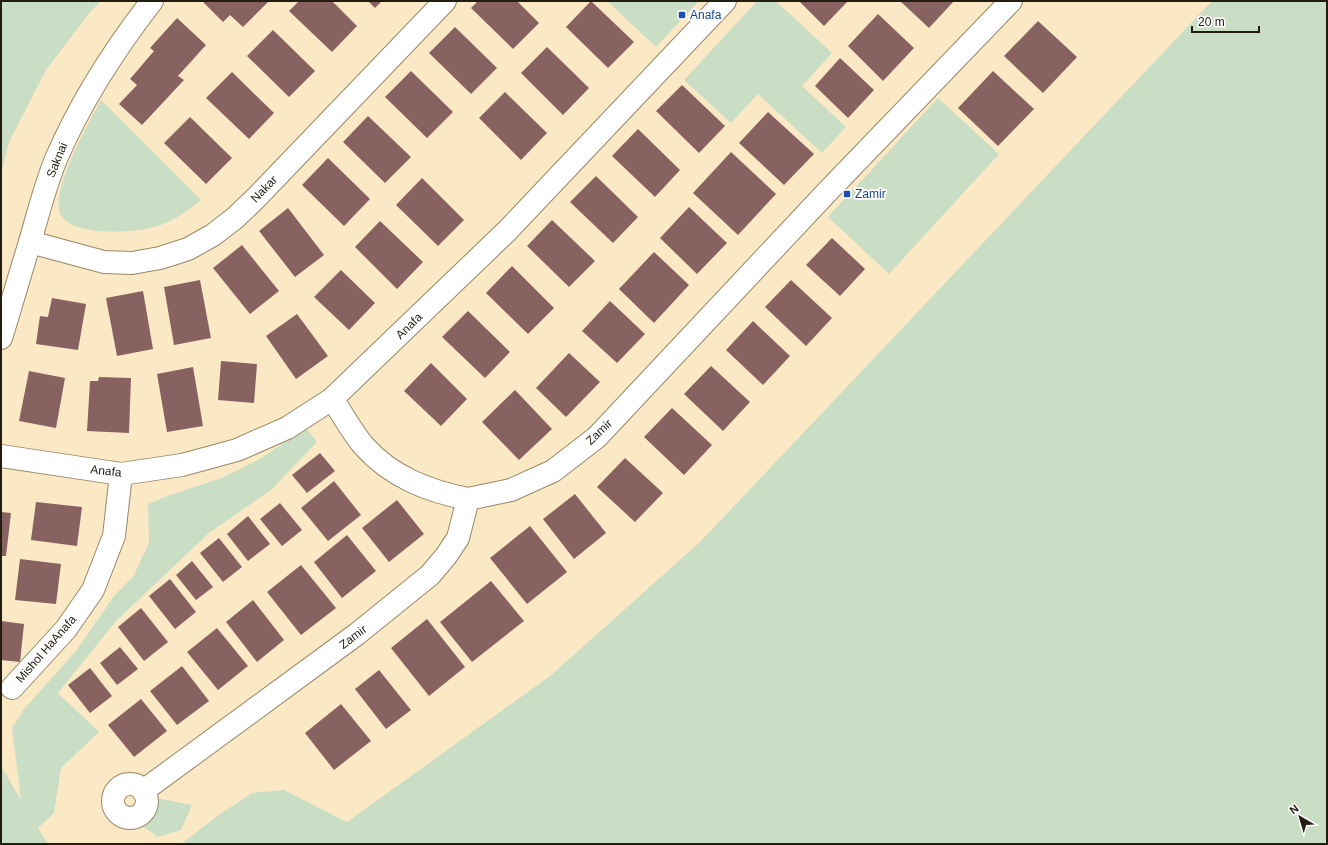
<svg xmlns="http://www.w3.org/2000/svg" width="1328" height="845" font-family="Arial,sans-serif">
<rect width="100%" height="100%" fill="#fbe9c6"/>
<!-- green -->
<g fill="#cadec6">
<path d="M 1,1 L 101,1 L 90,12 L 46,70 L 9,142 L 1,174 Z"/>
<path d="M 607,1 L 699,1 L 656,47 Z"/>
<path d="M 757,1 L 776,1 L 832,53 L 802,86 L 846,127 L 822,153 L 758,94 L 731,123 L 684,80 Z"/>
<path d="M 1212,1 L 1327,1 L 1327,844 L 181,844 L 220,814 L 252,793 L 284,790 L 347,822 L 550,676 L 700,542 Z"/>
<path d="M 938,98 L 999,154 L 889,274 L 828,217 Z"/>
<path d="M 101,100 L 201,200 C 186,212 172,222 154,227 C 134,233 65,238 59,210 C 54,184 88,123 101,100 Z"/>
<path d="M 306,428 L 317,442 L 271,490 L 209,533 L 117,620 L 58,693 L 99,732 L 61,768 L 54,813 L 38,828 L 48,844 L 1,844 L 1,766 L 21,800 L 12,728 L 24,709 L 76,651 L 114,596 L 133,577 L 149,543 L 148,504 L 170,495 L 219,479 L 258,460 Z"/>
<path d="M 151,797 L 192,805 L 181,830 L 158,837 L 138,823 Z"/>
</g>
<!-- building -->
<g fill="#886261">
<path d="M 202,1 L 269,1 L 243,27 L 230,15 L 223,22 Z"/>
<path d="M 299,1 L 332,1 L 357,26 L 332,52 L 289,11 Z"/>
<path d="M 368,1 L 382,1 L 375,8 Z"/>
<path d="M 478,1 L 517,1 L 539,23 L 513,49 L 471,8 Z"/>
<path d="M 591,1 L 634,42 L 608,68 L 566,27 Z"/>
<path d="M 799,1 L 848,1 L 824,26 Z"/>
<path d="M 900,1 L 954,1 L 929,28 Z"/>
<path d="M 878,14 L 914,48 L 883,81 L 848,46 Z"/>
<path d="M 177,18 L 206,45 L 178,76 L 184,80 L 142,125 L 119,104 L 137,85 L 130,79 L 154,51 L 150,48 Z"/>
<path d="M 1038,21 L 1077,57 L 1043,93 L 1004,56 Z"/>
<path d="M 455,27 L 497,68 L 471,94 L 429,53 Z"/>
<path d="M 273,30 L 315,71 L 289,97 L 247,56 Z"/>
<path d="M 547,47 L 589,88 L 563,115 L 521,73 Z"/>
<path d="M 840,58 L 874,90 L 848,118 L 815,86 Z"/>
<path d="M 411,71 L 453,112 L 427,138 L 385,97 Z"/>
<path d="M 993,71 L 1034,109 L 998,146 L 958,108 Z"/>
<path d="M 232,72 L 274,113 L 249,139 L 206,98 Z"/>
<path d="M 682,85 L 725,126 L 699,153 L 656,111 Z"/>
<path d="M 505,92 L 547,133 L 521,160 L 479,118 Z"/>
<path d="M 768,112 L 814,154 L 784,185 L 739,143 Z"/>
<path d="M 368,116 L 411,157 L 385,183 L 343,142 Z"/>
<path d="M 190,117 L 232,158 L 206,184 L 164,143 Z"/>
<path d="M 638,129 L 680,170 L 655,197 L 612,156 Z"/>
<path d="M 731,152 L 776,194 L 738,235 L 693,193 Z"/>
<path d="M 328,158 L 370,199 L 344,226 L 302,185 Z"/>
<path d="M 596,176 L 638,217 L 613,243 L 570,202 Z"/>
<path d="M 422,178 L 464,220 L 438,246 L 396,205 Z"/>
<path d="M 689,207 L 727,243 L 697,274 L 660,238 Z"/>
<path d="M 288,208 L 324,255 L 295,277 L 259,231 Z"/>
<path d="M 552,220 L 595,261 L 569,287 L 527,246 Z"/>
<path d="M 380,221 L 423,262 L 397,289 L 355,247 Z"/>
<path d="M 832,238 L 865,269 L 840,296 L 806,265 Z"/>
<path d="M 242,245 L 279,291 L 250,314 L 213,268 Z"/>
<path d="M 654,252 L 689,285 L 654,323 L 619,289 Z"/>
<path d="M 512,266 L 554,308 L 528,334 L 486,293 Z"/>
<path d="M 341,270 L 375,303 L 349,330 L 314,297 Z"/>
<path d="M 200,280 L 211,338 L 174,345 L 164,287 Z"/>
<path d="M 791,280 L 832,318 L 806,346 L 765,307 Z"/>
<path d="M 143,291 L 153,349 L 117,356 L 106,298 Z"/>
<path d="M 52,298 L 86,304 L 78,350 L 36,344 L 40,316 L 48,317 Z"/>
<path d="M 610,301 L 645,334 L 617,363 L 582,331 Z"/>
<path d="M 468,311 L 510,352 L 485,378 L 442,337 Z"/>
<path d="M 297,314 L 328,356 L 296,379 L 266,336 Z"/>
<path d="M 753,321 L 790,356 L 763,385 L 726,350 Z"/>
<path d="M 569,353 L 600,382 L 566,417 L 536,388 Z"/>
<path d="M 221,361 L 257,364 L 254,403 L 218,400 Z"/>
<path d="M 431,363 L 467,399 L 441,426 L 404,391 Z"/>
<path d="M 711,366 L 750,402 L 723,431 L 684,394 Z"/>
<path d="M 193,367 L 203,426 L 167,432 L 157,374 Z"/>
<path d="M 29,371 L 65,378 L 56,428 L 19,421 Z"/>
<path d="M 99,377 L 131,378 L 129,433 L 87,431 L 90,381 L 98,381 Z"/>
<path d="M 515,390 L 552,429 L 519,460 L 482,422 Z"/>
<path d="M 672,408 L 712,445 L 684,475 L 644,437 Z"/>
<path d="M 320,453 L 335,471 L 307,493 L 292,475 Z"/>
<path d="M 625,458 L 663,493 L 635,522 L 597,487 Z"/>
<path d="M 334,481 L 361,515 L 328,541 L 301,508 Z"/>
<path d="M 575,494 L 606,533 L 574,559 L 543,519 Z"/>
<path d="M 397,500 L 424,534 L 389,562 L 362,528 Z"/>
<path d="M 36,502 L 82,507 L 77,546 L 31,540 Z"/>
<path d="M 280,503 L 302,530 L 282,546 L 260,519 Z"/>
<path d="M 1,512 L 11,513 L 6,556 L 1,556 Z"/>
<path d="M 248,516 L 270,544 L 248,561 L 227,534 Z"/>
<path d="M 530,526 L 567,572 L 527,604 L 490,558 Z"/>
<path d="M 347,535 L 376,571 L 342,598 L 314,562 Z"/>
<path d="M 219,538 L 242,567 L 223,582 L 200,553 Z"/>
<path d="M 20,559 L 61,564 L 56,604 L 15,600 Z"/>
<path d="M 192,561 L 213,587 L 196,600 L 176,575 Z"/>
<path d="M 301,565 L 336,608 L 301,635 L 267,592 Z"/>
<path d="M 170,579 L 196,612 L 175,629 L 149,596 Z"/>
<path d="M 491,581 L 524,621 L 472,662 L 440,622 Z"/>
<path d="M 253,600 L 284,640 L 257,662 L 226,622 Z"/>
<path d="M 141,608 L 168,642 L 144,661 L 118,627 Z"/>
<path d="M 427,619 L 465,667 L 429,696 L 391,648 Z"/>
<path d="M 1,621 L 24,624 L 20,662 L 1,660 Z"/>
<path d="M 217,628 L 248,666 L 218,690 L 187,652 Z"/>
<path d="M 120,647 L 138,669 L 117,685 L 100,663 Z"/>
<path d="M 182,666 L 209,701 L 177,725 L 150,691 Z"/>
<path d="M 90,668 L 112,696 L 90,713 L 68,685 Z"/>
<path d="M 379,670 L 411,710 L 386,729 L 355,689 Z"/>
<path d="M 141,699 L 167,731 L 134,757 L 108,725 Z"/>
<path d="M 341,704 L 371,741 L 334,770 L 305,733 Z"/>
</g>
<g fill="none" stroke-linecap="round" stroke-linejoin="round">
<defs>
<g id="minor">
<path d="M 30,242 L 104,262 L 132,263 L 160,258 L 188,249 L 213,235 L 235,218 L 256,198 L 445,1"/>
<path d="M 1,338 C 11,306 20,274 30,242 C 38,214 45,186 56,159 C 81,101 114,50 152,1"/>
<path d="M 332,399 C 342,413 352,432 363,445 C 391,477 428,491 468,499"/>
<path d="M 1,456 L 121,474 L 182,465 L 237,450 L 287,428 L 332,399 L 507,231 L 725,1"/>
<path d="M 12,688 L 66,629 L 93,590 L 114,536 L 121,474"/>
<circle cx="130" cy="801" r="17"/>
<path d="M 143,791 L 357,634 L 430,575 L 446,556 L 458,538 L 468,499 L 511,490 L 553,471 L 597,437 L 828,191 L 1011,1"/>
</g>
</defs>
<!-- minor casing -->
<use href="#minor" stroke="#988768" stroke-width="24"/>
<!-- minor -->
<use href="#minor" stroke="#fff" stroke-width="22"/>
</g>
<!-- markers -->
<g fill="#1a4fb4" stroke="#fff" stroke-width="1.5">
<rect x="678" y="11" width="8" height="8" rx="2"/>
<rect x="843" y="190" width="8" height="8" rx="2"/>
</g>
<g text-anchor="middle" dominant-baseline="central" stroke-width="3.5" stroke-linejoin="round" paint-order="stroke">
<!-- transit labels -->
<g font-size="12" fill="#164399" stroke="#fff" text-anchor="start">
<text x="690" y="15">Anafa</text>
<text x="855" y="194">Zamir</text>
</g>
<!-- street labels -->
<g font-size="12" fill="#231c10" stroke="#fff">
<text transform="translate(57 160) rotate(-68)">Saknai</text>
<text transform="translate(264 189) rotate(-46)">Nakar</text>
<text transform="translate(409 326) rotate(-44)">Anafa</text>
<text transform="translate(599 432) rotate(-44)">Zamir</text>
<text transform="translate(106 471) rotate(6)">Anafa</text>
<text transform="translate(353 637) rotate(-37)">Zamir</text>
<text transform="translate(46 649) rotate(-49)">Mishol HaAnafa</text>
</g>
</g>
<!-- border -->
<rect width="1328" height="845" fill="none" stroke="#231c10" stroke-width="4"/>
<!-- north arrow -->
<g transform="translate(1300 817) rotate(322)" stroke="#ffffff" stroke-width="3" paint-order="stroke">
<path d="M0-3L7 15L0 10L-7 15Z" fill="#231c10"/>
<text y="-6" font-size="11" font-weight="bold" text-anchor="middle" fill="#231c10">N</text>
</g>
<!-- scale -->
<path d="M1192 26v6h67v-6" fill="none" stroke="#231c10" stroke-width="2"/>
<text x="1198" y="26" font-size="12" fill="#231c10" stroke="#ffffff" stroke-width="3" paint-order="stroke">20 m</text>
</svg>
